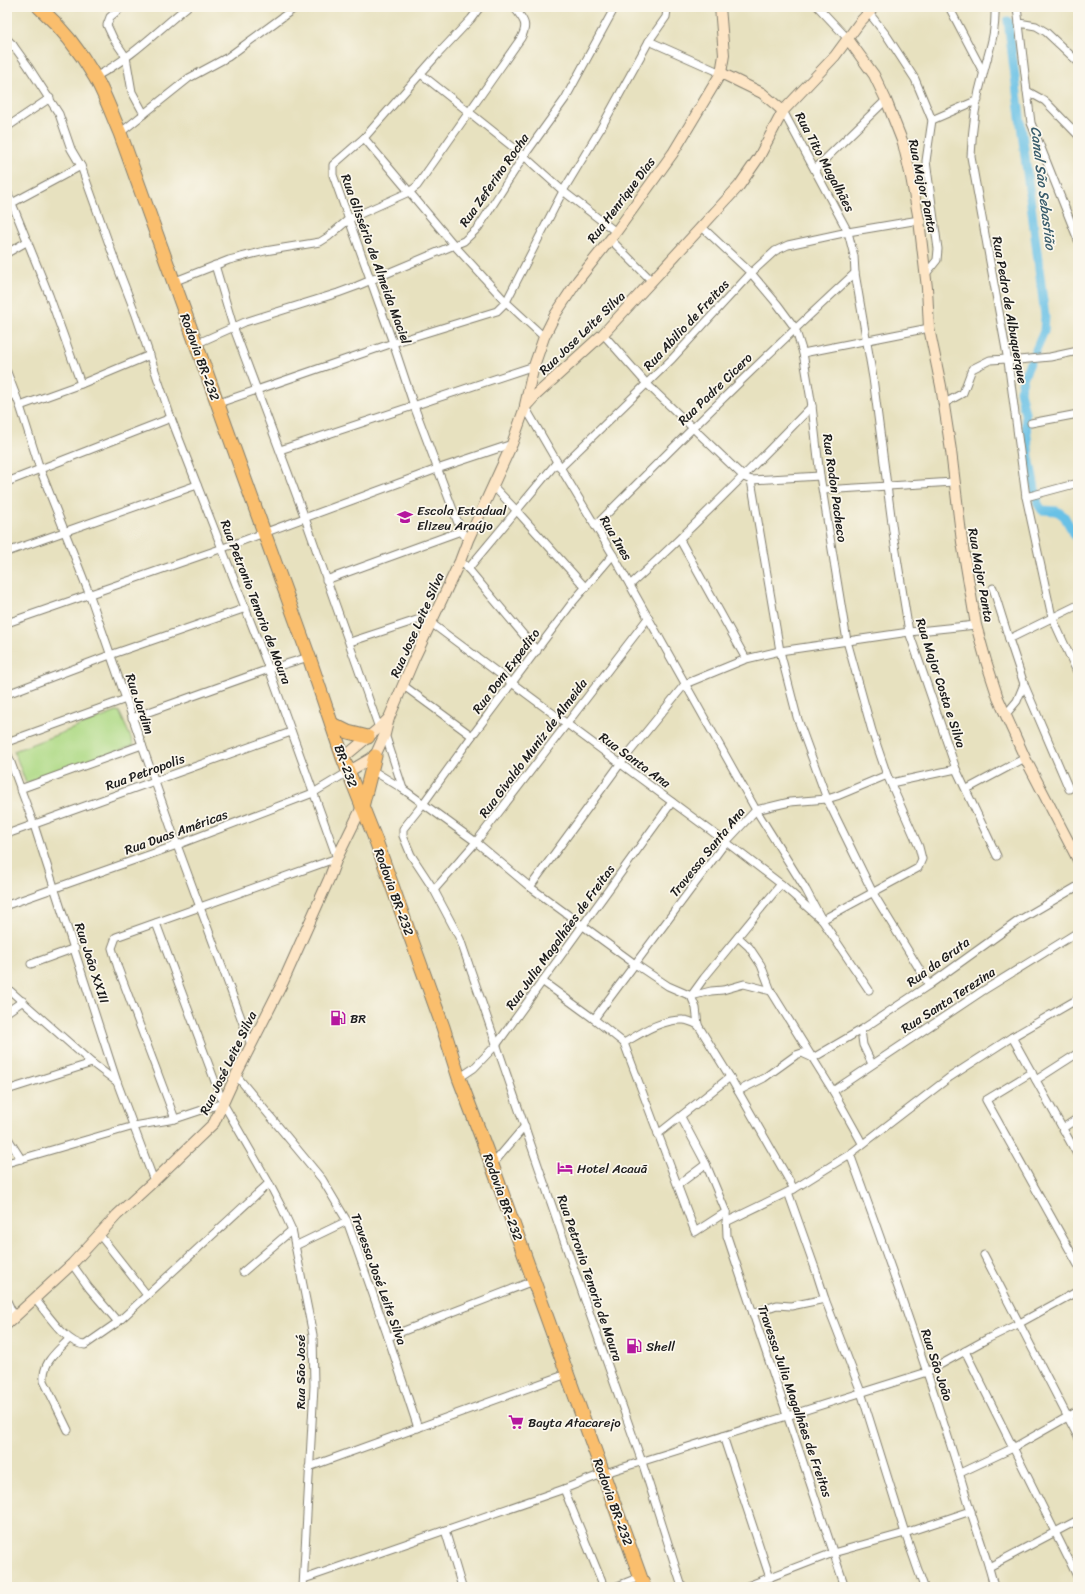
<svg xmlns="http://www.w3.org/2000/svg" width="1085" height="1594" font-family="Sriracha,sans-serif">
<rect width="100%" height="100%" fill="#fbf7ec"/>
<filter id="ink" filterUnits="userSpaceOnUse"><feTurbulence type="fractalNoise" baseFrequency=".025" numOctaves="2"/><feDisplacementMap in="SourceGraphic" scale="8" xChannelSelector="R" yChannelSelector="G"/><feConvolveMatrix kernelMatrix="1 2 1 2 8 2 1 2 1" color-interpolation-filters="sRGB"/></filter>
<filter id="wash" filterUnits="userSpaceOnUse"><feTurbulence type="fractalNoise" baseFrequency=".012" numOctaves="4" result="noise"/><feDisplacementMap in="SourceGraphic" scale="16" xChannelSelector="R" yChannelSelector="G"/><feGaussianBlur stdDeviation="0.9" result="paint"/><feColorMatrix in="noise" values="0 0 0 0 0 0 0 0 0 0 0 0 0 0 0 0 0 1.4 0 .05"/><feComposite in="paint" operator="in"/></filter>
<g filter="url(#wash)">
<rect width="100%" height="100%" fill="#e7e1bf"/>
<!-- green -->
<path fill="#afda86" stroke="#667b51" d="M 119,711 L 134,745 L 26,783 L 14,751 Z"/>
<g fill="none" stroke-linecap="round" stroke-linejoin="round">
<!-- canal -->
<g stroke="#69c1e6" stroke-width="9">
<path d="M 1008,21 L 1045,316 L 1044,331 L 1033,357"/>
<path d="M 1030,363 L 1024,376 L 1020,391 L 1025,413 L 1029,457 L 1038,504 L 1042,510 L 1057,511 L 1064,516 L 1078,541"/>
</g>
</g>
</g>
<g filter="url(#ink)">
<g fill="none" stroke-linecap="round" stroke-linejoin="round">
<defs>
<g id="street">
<path d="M 122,7 L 110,17 L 107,25 L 113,38 L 126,57 L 132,92 L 144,114"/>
<path d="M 818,7 L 848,39"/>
<path d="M 862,7 L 869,13 L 887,36 L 915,79 L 932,120 L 926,161 L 938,249 L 937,260 L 925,275"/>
<path d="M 949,7 L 983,72"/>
<path d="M 995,7 C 996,33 990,47 984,71 C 976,99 972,128 971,157 L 1008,361 L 1026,497 L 1052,617 L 1078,674"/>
<path d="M 1017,7 L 1027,91 L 1045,101 L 1078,135"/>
<path d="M 1019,23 L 1036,26 L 1046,32 L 1078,62"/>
<path d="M 7,39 L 13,45 L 28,66 L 59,114 L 71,149 L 81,166 L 114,258 L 136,315 L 171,418 L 269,669 L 337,858 L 116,937 L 112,948 L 118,968 L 175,1119"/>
<path d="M 649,41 L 721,73"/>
<path d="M 7,50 L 13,45"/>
<path d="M 421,74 L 524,156 L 563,191 L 616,232"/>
<path d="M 95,77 C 130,59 157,31 187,7"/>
<path d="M 1027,91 L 1031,123 L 1078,240"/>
<path d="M 783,111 L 848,232 L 854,256 L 855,273 L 873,378 L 894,539 L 909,632 L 956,769 L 997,856"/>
<path d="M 932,120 L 978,100"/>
<path d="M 7,127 L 50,98"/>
<path d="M 120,133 L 189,78 L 228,57 L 296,7"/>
<path d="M 364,138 L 454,245 L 506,302 L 544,337"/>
<path d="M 815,169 L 886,100"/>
<path d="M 7,191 L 49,295 L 81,384"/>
<path d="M 12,203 L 81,166"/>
<path d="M 610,239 L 652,281"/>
<path d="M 7,253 L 28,241"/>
<path d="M 215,265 L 233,326 L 305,518 L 379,728"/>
<path d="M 173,282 L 229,260 L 265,251 L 320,242 L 328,237 L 349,219 L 409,192 L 417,186 L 521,38 C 529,23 523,20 514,7"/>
<path d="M 603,334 L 647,384 L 744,477 L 751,480 L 820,476"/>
<path d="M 196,344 L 245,322 L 338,293 L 357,286 L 464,241 L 478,228 L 524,156 L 565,99 L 615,7"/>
<path d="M 803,353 L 929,328"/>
<path d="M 1008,361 L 1050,357 L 1078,351"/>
<path d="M 7,372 L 20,406 L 40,469 L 89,593 L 177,845 L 251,1045"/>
<path d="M 7,397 L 15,394"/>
<path d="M 216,404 L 393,343 L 497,311 L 506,302 L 563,191 L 601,128 L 649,41 L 666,17 L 667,10 L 665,7"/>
<path d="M 943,404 L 963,393 L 972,369 L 990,360 L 1007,359"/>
<path d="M 20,406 L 81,384 L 150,355"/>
<path d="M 525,407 L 557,462 L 613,555 L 756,810 L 806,890 L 822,920 L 869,990"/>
<path d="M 1031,423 L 1078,414"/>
<path d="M 280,450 L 534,366"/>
<path d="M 560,468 L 672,359 L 751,273 L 775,251 L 788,245 L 848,232 L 919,220"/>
<path d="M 751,480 L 780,651 L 797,717 L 827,799 L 873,893 L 929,985"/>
<path d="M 7,482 L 171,418"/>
<path d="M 493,486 L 516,510 L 585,587"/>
<path d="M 823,490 L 954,482"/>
<path d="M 1026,497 L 1078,483"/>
<path d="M 595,526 C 680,440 766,355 855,273"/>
<path d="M 468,540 L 461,531 L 414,406 L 393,343 L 333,175 L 333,165 L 364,138 L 438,54 L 471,19 L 480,7"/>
<path d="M 680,540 L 746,659"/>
<path d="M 7,552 L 197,485"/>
<path d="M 613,555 L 572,603 L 472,736 L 423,804 L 403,829 L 403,836 L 411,855 L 434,890 L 460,939 L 569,1255 L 642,1462 L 682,1587"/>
<path d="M 465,565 L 537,651"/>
<path d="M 468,569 L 557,462"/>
<path d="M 326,580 L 461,531"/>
<path d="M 630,585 C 693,528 753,467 812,406"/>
<path d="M 993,588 L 1009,639"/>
<path d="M 7,623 L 223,548 L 437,469 L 512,444"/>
<path d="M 431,623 L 726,842 L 781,884 L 822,920 L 918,868 L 922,859 L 919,847 L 887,775 L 872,731 L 847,641 L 820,476 L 812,406 L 803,353 L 795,328 L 778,305 L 751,273 L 702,227"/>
<path d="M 350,642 L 435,614"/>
<path d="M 1024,684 L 1069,789"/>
<path d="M 404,686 L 472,736"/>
<path d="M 7,694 L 110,655 L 246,608"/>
<path d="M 1006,714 L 1017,701 L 1024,684 L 1009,639 L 1078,605"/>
<path d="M 132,718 L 269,669 L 309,657"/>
<path d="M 385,734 L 403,789"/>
<path d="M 7,742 L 126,699"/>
<path d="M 7,752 L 34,825 L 117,1082 L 154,1181"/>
<path d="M 372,770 L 403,789 L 476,842 L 530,887 L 635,964 L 668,986 L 691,996"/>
<path d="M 891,783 L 956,769"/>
<path d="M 20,789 L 142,745"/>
<path d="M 967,789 L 1025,758"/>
<path d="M 7,834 L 291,732"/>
<path d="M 530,887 L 620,764 L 685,684 L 746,659 L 780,651 L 909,632 L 976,625"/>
<path d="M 434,890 L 476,842 L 648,618"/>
<path d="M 7,905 L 177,845 L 313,793 L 348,772"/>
<path d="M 156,923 L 223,1103 L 269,1183 L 282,1208 L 292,1230 L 313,1335 L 314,1386 L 303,1587"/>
<path d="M 738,937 L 749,947 L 761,965 L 771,991 L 833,1091 L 862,1143"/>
<path d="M 31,964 L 75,948"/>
<path d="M 542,981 L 594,1019 L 624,1043 L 695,1232 L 726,1212"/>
<path d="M 7,988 L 92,1063 L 117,1082"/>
<path d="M 691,996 L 696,1008 L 698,1025 L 730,1077 L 794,1189"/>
<path d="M 691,996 L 704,978 L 781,884"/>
<path d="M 691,996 L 711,991 L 723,990 L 744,984 L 771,991"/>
<path d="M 7,1012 L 23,1001"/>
<path d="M 594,1019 L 726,842 L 756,810 L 790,802 L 827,799 L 837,796 L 887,775"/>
<path d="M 861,1030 L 863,1045 L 872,1064"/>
<path d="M 1012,1037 L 1078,1156"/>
<path d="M 624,1043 C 641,1033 662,1019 683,1020 C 688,1020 694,1023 698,1025"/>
<path d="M 813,1058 L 861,1030 L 929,985 L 1018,921 L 1078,886"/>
<path d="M 1032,1072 L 986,1100 L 1078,1265"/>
<path d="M 236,1075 L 322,1179 L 347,1221 L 388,1337 L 418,1428"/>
<path d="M 459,1078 L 474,1068 L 497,1044 L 672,802"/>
<path d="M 1036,1080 L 1078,1053"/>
<path d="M 7,1090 L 92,1063"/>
<path d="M 738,1091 L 764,1078 L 796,1055 L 802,1053 L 813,1058"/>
<path d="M 833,1091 L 981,992 L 1078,932"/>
<path d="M 681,1117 L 706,1164 L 726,1212 L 727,1236 L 732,1251 L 845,1587"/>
<path d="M 1063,1128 L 1078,1118"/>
<path d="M 658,1134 L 730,1077"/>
<path d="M 7,1137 L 21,1159"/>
<path d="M 850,1154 C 893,1271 935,1389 970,1509 C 978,1535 988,1560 994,1587"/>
<path d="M 7,1163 L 134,1126 L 175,1119 L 223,1103"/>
<path d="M 492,1165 L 525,1126"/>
<path d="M 678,1185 L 706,1164"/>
<path d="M 788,1192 L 816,1271 L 825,1299 L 861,1392 L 905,1533 L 924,1587"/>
<path d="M 726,1222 L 794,1189 L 850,1154 L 950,1077 L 1012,1037 L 1078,999"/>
<path d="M 99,1234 L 147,1295"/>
<path d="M 295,1246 L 347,1221"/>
<path d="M 984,1255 L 1078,1437"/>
<path d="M 72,1264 L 89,1288 L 118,1322"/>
<path d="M 243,1272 L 292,1230"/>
<path d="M 35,1299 C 47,1313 66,1344 85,1345 L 118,1322 L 269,1183"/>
<path d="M 7,1301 L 14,1316"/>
<path d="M 753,1313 L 777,1305 L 791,1306 L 825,1299"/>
<path d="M 388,1337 L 533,1281"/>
<path d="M 965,1351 L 1078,1578"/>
<path d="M 68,1430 L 44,1381 C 42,1362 57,1352 69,1339"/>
<path d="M 723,1436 L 770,1578"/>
<path d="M 309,1467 L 567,1374"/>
<path d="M 960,1473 L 1013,1448 L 1078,1411"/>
<path d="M 564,1489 L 604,1587"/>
<path d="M 445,1530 L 462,1587"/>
<path d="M 989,1567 L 1078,1520"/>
<path d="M 304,1579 L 564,1489 L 602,1474 L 927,1372 L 987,1339 L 1018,1324 L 1078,1291"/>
<path d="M 615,1587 L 640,1577"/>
<path d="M 745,1587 L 833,1553 L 905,1533 L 971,1511"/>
</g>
<g id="secondary">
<path d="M 848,39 L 874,75 L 886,100 L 903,143 L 911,177 L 919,220 L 927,288 L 929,328 L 941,386 L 951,451 L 962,542 L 976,625 L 986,661 L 998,698 L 1025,758 L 1078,860"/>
<path d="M 721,73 L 762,93 L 783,111"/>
<path d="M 525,405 L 534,366 L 544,337 L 555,315 L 578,280 L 616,232 L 673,153 L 721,73 L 724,55 L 720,7"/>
<path d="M 343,758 L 379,728 L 389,718"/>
<path d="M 348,772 L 375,756 L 385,734 L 389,718 L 414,659 L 460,561 L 468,540 L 512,444 L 525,407 L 536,395 L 603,334 L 739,186 L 759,157 L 783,111 L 835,56 L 860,22 L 874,7"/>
<path d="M 7,1324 L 72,1264 L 117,1215 L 154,1181 L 214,1123 L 236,1075 L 283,982 L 329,879 L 337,858 L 362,807"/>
</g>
<g id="highway">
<path d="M 39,7 C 61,27 80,51 95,77 C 105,94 112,115 120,133 L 309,657 L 343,758 L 376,841 L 443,1027 L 459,1078 L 492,1165 L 644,1587"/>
<path d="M 332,724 L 348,732 L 368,737"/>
<path d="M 362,807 L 375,756"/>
</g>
</defs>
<!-- street casing -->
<use href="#street" stroke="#827e6e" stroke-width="9"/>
<!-- secondary casing -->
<use href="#secondary" stroke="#827e6e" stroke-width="12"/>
<!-- highway casing -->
<use href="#highway" stroke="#827e6e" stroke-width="15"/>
<!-- street -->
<use href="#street" stroke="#fff" stroke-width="7"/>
<!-- secondary -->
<use href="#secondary" stroke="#fde5c5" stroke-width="10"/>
<!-- highway -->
<use href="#highway" stroke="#fabe6d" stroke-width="13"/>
</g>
</g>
<!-- icons -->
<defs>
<symbol id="school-bare" viewBox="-9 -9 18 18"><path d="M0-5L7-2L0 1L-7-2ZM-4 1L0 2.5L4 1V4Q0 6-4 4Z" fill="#b5179e" stroke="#fbf7ec" stroke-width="2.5" paint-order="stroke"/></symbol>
<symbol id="fuel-bare" viewBox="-9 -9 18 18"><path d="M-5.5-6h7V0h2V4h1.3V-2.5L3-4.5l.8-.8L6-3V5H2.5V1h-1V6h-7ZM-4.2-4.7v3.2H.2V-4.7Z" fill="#b5179e" stroke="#fbf7ec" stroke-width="2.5" paint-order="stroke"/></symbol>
<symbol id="hotel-bare" viewBox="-9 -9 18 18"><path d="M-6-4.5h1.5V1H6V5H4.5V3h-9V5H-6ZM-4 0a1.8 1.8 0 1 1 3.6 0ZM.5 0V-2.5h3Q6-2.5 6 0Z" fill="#b5179e" stroke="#fbf7ec" stroke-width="2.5" paint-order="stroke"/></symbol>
<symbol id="supermarket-bare" viewBox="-9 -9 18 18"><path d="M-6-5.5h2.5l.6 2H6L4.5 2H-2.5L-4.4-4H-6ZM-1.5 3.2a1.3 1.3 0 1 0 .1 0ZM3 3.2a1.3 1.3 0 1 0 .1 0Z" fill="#b5179e" stroke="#fbf7ec" stroke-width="2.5" paint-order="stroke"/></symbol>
</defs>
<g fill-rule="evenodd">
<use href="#school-bare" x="394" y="506" width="22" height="22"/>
<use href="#fuel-bare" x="327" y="1007" width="22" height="22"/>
<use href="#hotel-bare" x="554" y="1157" width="22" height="22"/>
<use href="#fuel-bare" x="623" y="1335" width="22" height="22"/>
<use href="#supermarket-bare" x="505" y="1411" width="22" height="22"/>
</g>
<g text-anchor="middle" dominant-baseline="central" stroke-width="3.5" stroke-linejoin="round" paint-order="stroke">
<!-- street labels -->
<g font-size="13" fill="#1c1c1c" stroke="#fbf7ec">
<text transform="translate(825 162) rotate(62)">Rua Tito Magalhães</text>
<text transform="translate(494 180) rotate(-55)">Rua Zeferino Rocha</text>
<text transform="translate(923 186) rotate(78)">Rua Major Panta</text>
<text transform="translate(621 200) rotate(-53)">Rua Henrique Dias</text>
<text transform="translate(376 259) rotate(70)">Rua Glissério de Almeida Maciel</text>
<text transform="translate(1010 310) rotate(80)">Rua Pedro de Albuquerque</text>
<text transform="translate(686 325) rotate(-47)">Rua Abilio de Freitas</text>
<text transform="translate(582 333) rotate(-44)">Rua Jose Leite Silva</text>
<text transform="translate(200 357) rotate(70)">Rodovia BR-232</text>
<text transform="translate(715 389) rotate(-44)">Rua Padre Cicero</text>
<text transform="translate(835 488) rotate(82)">Rua Rodon Pacheco</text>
<text transform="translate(616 538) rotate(59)">Rua Ines</text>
<text transform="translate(981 575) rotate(80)">Rua Major Panta</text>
<text transform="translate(256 602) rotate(69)">Rua Petronio Tenorio de Moura</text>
<text transform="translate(417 625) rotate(-66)">Rua Jose Leite Silva</text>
<text transform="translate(506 671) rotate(-53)">Rua Dom Expedito</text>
<text transform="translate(941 683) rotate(72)">Rua Major Costa e Silva</text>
<text transform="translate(140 704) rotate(71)">Rua Jardim</text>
<text transform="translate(533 748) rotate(-53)">Rua Givaldo Muniz de Almeida</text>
<text transform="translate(635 760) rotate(36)">Rua Santa Ana</text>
<text transform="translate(346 766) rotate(70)">BR-232</text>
<text transform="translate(145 772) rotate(-20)">Rua Petropolis</text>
<text transform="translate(176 832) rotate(-20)">Rua Duas Américas</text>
<text transform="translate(707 852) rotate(-51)">Travessa Santa Ana</text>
<text transform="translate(394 892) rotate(70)">Rodovia BR-232</text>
<text transform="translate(560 937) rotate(-54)">Rua Julia Magalhães de Freitas</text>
<text transform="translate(938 962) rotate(-36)">Rua da Gruta</text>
<text transform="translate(92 963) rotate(72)">Rua João XXIII</text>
<text transform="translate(948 1000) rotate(-33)">Rua Santa Terezina</text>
<text transform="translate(228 1063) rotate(-64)">Rua José Leite Silva</text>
<text transform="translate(503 1197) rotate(70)">Rodovia BR-232</text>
<text transform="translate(590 1278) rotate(71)">Rua Petronio Tenorio de Moura</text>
<text transform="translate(379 1279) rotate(70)">Travessa José Leite Silva</text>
<text transform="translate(937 1365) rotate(72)">Rua São João</text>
<text transform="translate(300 1372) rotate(-90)">Rua São José</text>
<text transform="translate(795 1401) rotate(71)">Travessa Julia Magalhães de Freitas</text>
<text transform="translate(613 1502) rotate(70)">Rodovia BR-232</text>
</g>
<!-- poi labels -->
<g font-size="13" fill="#1c1c1c" stroke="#fbf7ec" text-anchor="start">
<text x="417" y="510">Escola Estadual<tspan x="417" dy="15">Elizeu Araújo</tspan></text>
<text x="350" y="1018">BR</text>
<text x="577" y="1168">Hotel Acauã</text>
<text x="646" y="1346">Shell</text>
<text x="528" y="1422">Bayta Atacarejo</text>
</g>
<!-- water labels -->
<g font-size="14" font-style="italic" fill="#3b5e6d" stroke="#fbf7ec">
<text transform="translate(1043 188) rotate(83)">Canal São Sebastião</text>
</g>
</g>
<!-- margin -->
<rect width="1085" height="1594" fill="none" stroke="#fbf7ec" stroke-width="24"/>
</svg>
